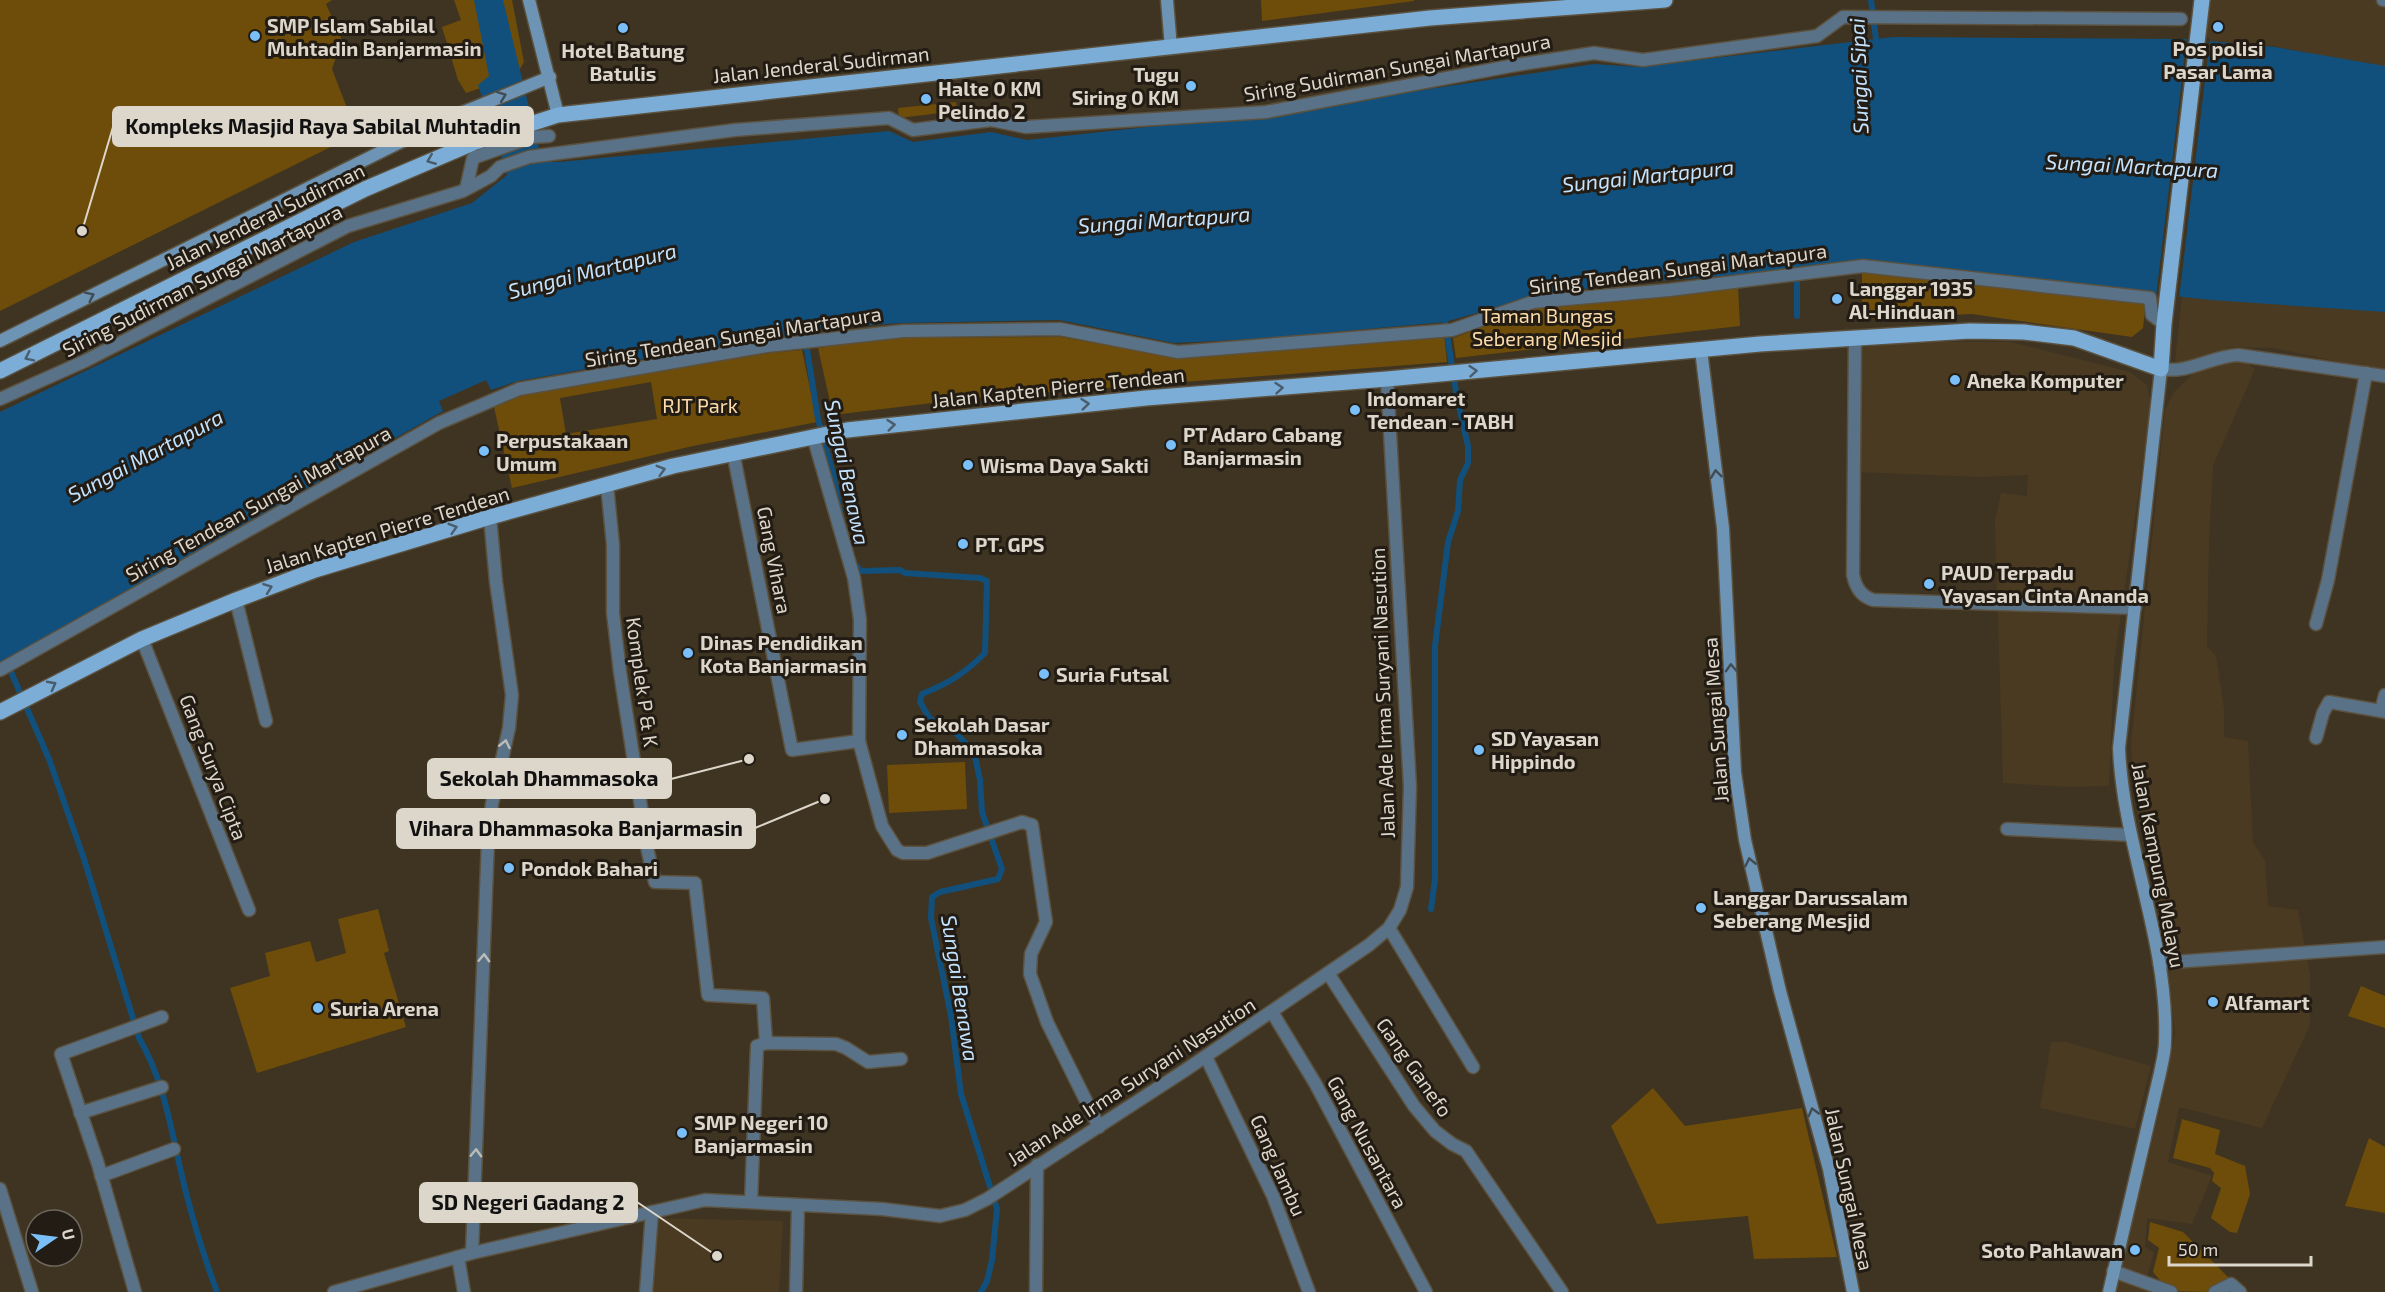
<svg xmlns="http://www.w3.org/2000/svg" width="2385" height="1292" font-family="'Exo 2',sans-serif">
<rect width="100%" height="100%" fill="#3f3421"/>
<!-- built -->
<g fill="#4a3a21">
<path d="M 2208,0 L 2385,0 L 2385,68 L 2273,46 L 2202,42 Z"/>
<path d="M 2184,276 L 2385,276 L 2385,372 L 2274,348 L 2231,347 L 2174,372 Z"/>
<path d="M 1911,342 L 2011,342 L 2130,372 L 2147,385 L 2151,406 L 2114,662 L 2109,786 L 2069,787 L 2003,783 L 1995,521 L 2001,493 L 2027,496 L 2028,475 L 1981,477 L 1856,472 L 1859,348 Z"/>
<path d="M 2238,357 L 2255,369 L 2213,466 L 2209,542 L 2207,646 L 2216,656 L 2224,709 L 2224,737 L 2248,741 L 2253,842 L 2265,860 L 2268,906 L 2298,910 L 2310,974 L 2310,1025 L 2262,1128 L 2179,1107 L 2168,1162 L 2212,1176 L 2192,1224 L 2147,1218 L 2145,1247 L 2154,1253 L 2146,1280 L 2167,1292 L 2116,1292 L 2164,1092 L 2175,1033 L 2167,957 L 2135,798 L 2131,745 L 2165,410 L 2174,392 L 2194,373 L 2217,361 Z"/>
<path d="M 2051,1042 L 2066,1042 L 2151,1066 L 2135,1129 L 2040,1108 Z"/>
<path d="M 655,1218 L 783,1221 L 779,1292 L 650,1292 Z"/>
</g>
<!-- green -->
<g fill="#6d4d09" fill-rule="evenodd">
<path d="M 0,0 L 332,0 L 326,4 L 342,40 L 332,69 L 357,134 L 0,311 Z"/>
<path d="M 454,0 L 512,0 L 524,62 L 516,76 L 466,93 L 458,80 L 442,27 L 461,20 Z"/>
<path d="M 1261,0 L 1414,0 L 1414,1 L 1262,21 Z"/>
<path d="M 956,102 L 957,111 L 899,118 L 898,108 Z"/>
<path d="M 1862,271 L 2146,302 L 2143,328 L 2132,337 L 1972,314 L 1862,319 Z"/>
<path d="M 1738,286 L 1740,326 L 1456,358 L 1453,338 L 1537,307 Z"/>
<path d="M 1444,334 L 1447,362 L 973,398 L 833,415 L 818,348 L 885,338 L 1061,337 L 1182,358 Z"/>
<path d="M 802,350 L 817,422 L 693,446 L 512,488 L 494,407 L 519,395 L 770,353 ZM 651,382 L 657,419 L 566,434 L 560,398 Z"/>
<path d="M 965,762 L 967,809 L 889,813 L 887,765 Z"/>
<path d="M 378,909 L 389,951 L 384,953 L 406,1027 L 257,1073 L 230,988 L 270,976 L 265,953 L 310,941 L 316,962 L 346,953 L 338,919 Z"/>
<path d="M 2361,986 L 2385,996 L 2385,1028 L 2348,1016 Z"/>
<path d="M 1653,1088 L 1685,1126 L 1802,1108 L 1837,1257 L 1754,1259 L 1748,1216 L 1657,1224 L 1611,1126 Z"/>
<path d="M 2182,1119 L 2220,1130 L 2215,1154 L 2245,1166 L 2250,1194 L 2237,1233 L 2230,1232 L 2211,1218 L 2221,1188 L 2212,1181 L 2214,1173 L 2210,1168 L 2173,1158 Z"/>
<path d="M 2369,1138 L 2385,1147 L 2385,1213 L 2345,1206 Z"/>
<path d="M 2150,1222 L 2183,1232 L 2230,1279 L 2207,1292 L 2169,1291 L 2153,1272 L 2159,1248 L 2148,1240 Z"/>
</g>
<!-- water -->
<path fill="#11507c" d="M 474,0 L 503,0 L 542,161 L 559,162 L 889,131 L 913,142 L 991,132 L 1027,140 L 1193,122 L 1325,105 L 1594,64 L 1639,67 L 1893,37 L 2186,39 L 2275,47 L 2385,66 L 2385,312 L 2211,300 L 1864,262 L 1790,271 L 1643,282 L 1547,293 L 1445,322 L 1256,339 L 1174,343 L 1059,320 L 901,323 L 804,330 L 798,336 L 654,357 L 518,381 L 491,390 L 486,380 L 439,401 L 443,411 L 0,663 L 0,412 L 354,242 L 472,203 L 507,175 L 478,85 L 489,76 Z"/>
<!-- pier -->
<path fill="#3f3421" d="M 2187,36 L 2210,38 L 2179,299 L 2156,297 Z"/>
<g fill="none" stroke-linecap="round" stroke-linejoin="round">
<!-- stream -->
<g stroke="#11507c" stroke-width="6">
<path d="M 1871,0 L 1877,47"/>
<path d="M 1797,272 L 1797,316"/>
<path d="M 803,324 L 818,419 L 834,477 L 840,511"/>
<path d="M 852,561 L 861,571 L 900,570 L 905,573 L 980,578 L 987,581 L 985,653 C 964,674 949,683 922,694 L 920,702 L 930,719 L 952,729 L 974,752 L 980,780 L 982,812 L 1002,869 L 998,879 L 940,892 L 932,897 L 931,918 L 951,1016 L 961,1094 L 997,1209 L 992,1260 L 987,1281 L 981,1292"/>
<path d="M 8,665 L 49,759 L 84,859 L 139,1038 C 168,1087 173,1146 188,1200 C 196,1231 206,1262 217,1292"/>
<path d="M 1431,909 L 1435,879 L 1435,646 L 1448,542 L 1458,511 L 1460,480 L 1468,463 L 1468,446 L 1457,398 L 1444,316"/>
</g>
<defs>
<g id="pedestrian">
<path d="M 466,189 L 473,158 L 532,137 L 549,136"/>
<path d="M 0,399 L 85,361 L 348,226 L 463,191 L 491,176 L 500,167 L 529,157 L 735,130 L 889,118 L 913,130 L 991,120 L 1026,127 L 1266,112 L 1516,65 L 1594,53 L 1643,60 L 1817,36 L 1843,17 L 2181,19"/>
<path d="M 0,670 L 439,423 L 519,389 L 767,346 L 903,331 L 1060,329 L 1178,352 L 1452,330 L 1533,302 L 1669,290 L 1863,266 L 2150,298 L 2152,315 L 2164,324"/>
</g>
<g id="minor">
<path d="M 1855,338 L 1853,575 C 1856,588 1861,596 1873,600 L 2135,608"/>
<path d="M 813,436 L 854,578 L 860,620 L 859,741 L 882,826 L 897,850 L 903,853 L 927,853 L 1022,822 L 1032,825 L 1046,922 L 1031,954 L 1030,974 L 1047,1022 L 1099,1127"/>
<path d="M 733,452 L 792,750 L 859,741"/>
<path d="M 607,485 L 613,545 L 613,613 L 620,672 L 648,852 L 655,882 L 695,883 L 708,995 L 763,998 L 766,1043"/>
<path d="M 236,600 L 266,721"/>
<path d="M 2316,624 L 2328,580 L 2366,373"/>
<path d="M 142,639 L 249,910"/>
<path d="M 2385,695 L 2381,711 L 2385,712"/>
<path d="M 2316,738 L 2323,713 L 2329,702 L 2381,711"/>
<path d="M 2007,829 L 2131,835"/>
<path d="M 1389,928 L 1473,1067"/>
<path d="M 2159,963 L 2385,947"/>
<path d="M 1328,973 L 1414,1106 L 1435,1131 L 1452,1144 L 1466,1151 L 1562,1292"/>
<path d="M 1272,1012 L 1315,1083 L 1426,1292"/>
<path d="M 1206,1057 L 1273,1196 L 1309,1292"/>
<path d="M 80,1113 L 162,1087"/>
<path d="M 101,1176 L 174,1149"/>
<path d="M 0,1189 L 32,1292"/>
<path d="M 751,1202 L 757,1046 L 766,1043 L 836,1044 L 846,1048 L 868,1062 L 901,1059"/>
<path d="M 458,1257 L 464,1292"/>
<path d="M 2113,1271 L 2171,1292"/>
<path d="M 135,1292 L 98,1164 L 61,1054 L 162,1017"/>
<path d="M 646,1292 L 652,1212"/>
<path d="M 796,1292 L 798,1205"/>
<path d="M 1036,1292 L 1037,1165"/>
<path d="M 2215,1292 L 2231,1284 L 2240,1292"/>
</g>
<g id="tertiary">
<path d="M 2383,0 L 2385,0"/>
<path d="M 2161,369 C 2188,374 2212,356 2238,355 L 2385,376"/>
<path d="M 472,1253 L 488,840 L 492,804 L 509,728 L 512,695 L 496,582 L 490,517"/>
<path d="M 334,1292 L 472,1253 L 705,1200 L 882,1209 L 940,1216 L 965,1210 L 987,1199 L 1184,1071 L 1369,945 L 1389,928 L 1400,910 L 1407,887 L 1410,787 L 1387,379"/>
</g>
<g id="secondary">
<path d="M 529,0 L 558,115"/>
<path d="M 1167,0 L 1171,48"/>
<path d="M 0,341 L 451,117 L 550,77"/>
<path d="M 1701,350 L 1723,528 L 1735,772 L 1745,840 L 1780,991 L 1829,1169 L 1853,1292"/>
<path d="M 2109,1292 L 2160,1073 C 2162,1063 2165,1052 2165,1042 C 2169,942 2123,847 2119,748 L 2161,369"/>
</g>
<g id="primary">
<path d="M 0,371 L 365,189 L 473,143 L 558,115 L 1430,18 L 1665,0"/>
<path d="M 0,712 L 142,639 L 236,600 L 315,570 L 490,517 L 673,466 L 847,430 L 1146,398 L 1387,379 L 1760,344 L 1970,331 L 2024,332 L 2074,338 L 2161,369 L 2164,324 L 2202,0"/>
</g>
</defs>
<!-- pedestrian casing -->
<use href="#pedestrian" stroke="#5b513f" stroke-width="15"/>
<!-- minor casing -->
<use href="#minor" stroke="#5b513f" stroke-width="15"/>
<!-- tertiary casing -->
<use href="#tertiary" stroke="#5b513f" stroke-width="15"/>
<!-- secondary casing -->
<use href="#secondary" stroke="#5b513f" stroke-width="15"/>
<!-- primary casing -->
<use href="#primary" stroke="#5b513f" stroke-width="18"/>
<!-- pedestrian -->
<use href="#pedestrian" stroke="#5a7287" stroke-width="12"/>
<!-- minor -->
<use href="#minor" stroke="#5a7287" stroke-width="12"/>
<!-- tertiary -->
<use href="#tertiary" stroke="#5a7287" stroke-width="12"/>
<!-- secondary -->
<use href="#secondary" stroke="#6d94b4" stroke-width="12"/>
<!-- primary -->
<use href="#primary" stroke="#7badd7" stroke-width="15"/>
</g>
<!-- one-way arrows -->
<defs><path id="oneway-chevron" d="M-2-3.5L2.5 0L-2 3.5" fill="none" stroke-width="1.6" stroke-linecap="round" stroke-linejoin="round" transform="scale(1.5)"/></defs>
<g stroke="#404c54">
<use href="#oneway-chevron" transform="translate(502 96) rotate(-21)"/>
<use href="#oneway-chevron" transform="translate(90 296) rotate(-26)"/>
<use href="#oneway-chevron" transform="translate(1716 474) rotate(-97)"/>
<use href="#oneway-chevron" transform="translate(1731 668) rotate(-92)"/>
<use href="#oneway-chevron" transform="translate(1750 862) rotate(-103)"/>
<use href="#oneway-chevron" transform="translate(1813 1112) rotate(-105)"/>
</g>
<g stroke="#4a5d6c">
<use href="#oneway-chevron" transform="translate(431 160) rotate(158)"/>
<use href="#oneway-chevron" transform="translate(29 357) rotate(154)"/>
<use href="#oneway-chevron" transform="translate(1473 371) rotate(-5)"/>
<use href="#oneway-chevron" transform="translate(1279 388) rotate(-5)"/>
<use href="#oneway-chevron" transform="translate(1085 404) rotate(-6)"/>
<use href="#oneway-chevron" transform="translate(891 425) rotate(-6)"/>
<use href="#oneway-chevron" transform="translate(661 470) rotate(-16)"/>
<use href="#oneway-chevron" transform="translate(453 528) rotate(-17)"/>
<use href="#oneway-chevron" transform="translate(268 588) rotate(-20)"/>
<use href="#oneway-chevron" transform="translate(52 685) rotate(-28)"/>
</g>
<g stroke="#bcbdb9">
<use href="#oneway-chevron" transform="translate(505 744) rotate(-77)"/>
<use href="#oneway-chevron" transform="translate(484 958) rotate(-88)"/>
<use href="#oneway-chevron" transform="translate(476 1153) rotate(-88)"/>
</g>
<!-- markers -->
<g fill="#7abff8" stroke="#221c14" stroke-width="2">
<circle cx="2218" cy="27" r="6"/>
<circle cx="623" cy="28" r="6"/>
<circle cx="255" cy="36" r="6"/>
<circle cx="1191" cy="86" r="6"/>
<circle cx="926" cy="99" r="6"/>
<circle cx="1837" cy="299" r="6"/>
<circle cx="1955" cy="380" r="6"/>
<circle cx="1355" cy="410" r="6"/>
<circle cx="1171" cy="445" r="6"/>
<circle cx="484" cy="451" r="6"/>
<circle cx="968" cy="465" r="6"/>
<circle cx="963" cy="544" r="6"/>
<circle cx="1929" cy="584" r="6"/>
<circle cx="688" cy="653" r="6"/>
<circle cx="1044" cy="674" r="6"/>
<circle cx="902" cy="735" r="6"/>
<circle cx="1479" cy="750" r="6"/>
<circle cx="509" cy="868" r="6"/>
<circle cx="1701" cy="908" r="6"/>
<circle cx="2213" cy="1002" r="6"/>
<circle cx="318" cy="1008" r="6"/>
<circle cx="682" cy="1133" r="6"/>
<circle cx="2135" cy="1250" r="6"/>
</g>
<g text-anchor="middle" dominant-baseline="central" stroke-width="6" stroke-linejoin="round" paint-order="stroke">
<!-- poi labels -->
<g font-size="20" font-weight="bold" fill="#ddd6ca" stroke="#221c14" text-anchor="start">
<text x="267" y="25">SMP Islam Sabilal<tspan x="267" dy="23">Muhtadin Banjarmasin</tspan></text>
<text x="2218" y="48" text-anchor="middle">Pos polisi<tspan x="2218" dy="23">Pasar Lama</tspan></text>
<text x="623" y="50" text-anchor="middle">Hotel Batung<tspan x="623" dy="23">Batulis</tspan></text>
<text x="1179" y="74" text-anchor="end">Tugu<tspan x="1179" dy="23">Siring 0 KM</tspan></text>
<text x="938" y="88">Halte 0 KM<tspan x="938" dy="23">Pelindo 2</tspan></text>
<text x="1849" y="288">Langgar 1935<tspan x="1849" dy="23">Al-Hinduan</tspan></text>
<text x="1967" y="380">Aneka Komputer</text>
<text x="1367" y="398">Indomaret<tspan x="1367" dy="23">Tendean - TABH</tspan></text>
<text x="1183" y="434">PT Adaro Cabang<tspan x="1183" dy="23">Banjarmasin</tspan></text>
<text x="496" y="440">Perpustakaan<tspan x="496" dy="23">Umum</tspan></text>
<text x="980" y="465">Wisma Daya Sakti</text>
<text x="975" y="544">PT. GPS</text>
<text x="1941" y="572">PAUD Terpadu<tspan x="1941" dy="23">Yayasan Cinta Ananda</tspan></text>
<text x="700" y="642">Dinas Pendidikan<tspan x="700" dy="23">Kota Banjarmasin</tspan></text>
<text x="1056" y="674">Suria Futsal</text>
<text x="914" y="724">Sekolah Dasar<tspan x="914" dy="23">Dhammasoka</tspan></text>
<text x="1491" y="738">SD Yayasan<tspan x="1491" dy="23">Hippindo</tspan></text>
<text x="521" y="868">Pondok Bahari</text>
<text x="1713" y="897">Langgar Darussalam<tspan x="1713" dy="23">Seberang Mesjid</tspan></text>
<text x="2225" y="1002">Alfamart</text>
<text x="330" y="1008">Suria Arena</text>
<text x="694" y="1122">SMP Negeri 10<tspan x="694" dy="23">Banjarmasin</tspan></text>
<text x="2123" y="1250" text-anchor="end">Soto Pahlawan</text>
</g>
<!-- street labels -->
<g font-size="20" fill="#ddd6ca" stroke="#221c14">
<text transform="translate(821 64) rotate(-6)">Jalan Jenderal Sudirman</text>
<text transform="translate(1397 67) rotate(-10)">Siring Sudirman Sungai Martapura</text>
<text transform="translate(265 216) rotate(-26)">Jalan Jenderal Sudirman</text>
<text transform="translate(1678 268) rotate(-7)">Siring Tendean Sungai Martapura</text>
<text transform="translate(202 280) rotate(-27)">Siring Sudirman Sungai Martapura</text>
<text transform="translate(733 336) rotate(-9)">Siring Tendean Sungai Martapura</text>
<text transform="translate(1058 387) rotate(-6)">Jalan Kapten Pierre Tendean</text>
<text transform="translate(258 503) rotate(-29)">Siring Tendean Sungai Martapura</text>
<text transform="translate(387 529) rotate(-17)">Jalan Kapten Pierre Tendean</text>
<text transform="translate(775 560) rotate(79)">Gang Vihara</text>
<text transform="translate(643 682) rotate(82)">Komplek P &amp; K</text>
<text transform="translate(1382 693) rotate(-92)">Jalan Ade Irma Suryani Nasution</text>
<text transform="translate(1715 720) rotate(-94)">Jalan Sungai Mesa</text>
<text transform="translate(214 767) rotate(69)">Gang Surya Cipta</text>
<text transform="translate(2159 865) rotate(79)">Jalan Kampung Melayu</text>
<text transform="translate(1415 1067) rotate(55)">Gang Ganefo</text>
<text transform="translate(1131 1081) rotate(-33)">Jalan Ade Irma Suryani Nasution</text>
<text transform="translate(1368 1142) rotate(62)">Gang Nusantara</text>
<text transform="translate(1279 1165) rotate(66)">Gang Jambu</text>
<text transform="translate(1850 1189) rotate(78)">Jalan Sungai Mesa</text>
</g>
<!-- park labels -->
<g font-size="20" fill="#fcdca9" stroke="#221c14">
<text x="1547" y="315">Taman Bungas<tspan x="1547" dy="23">Seberang Mesjid</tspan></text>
<text x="700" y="405">RJT Park</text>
</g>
<!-- water labels -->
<g font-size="21" font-style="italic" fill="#c4e3fe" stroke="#221c14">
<text transform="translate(1858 76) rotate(-92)">Sungai Sipai</text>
<text transform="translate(2132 165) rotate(3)">Sungai Martapura</text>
<text transform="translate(1648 175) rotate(-6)">Sungai Martapura</text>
<text transform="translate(1164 219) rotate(-4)">Sungai Martapura</text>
<text transform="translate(592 270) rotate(-14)">Sungai Martapura</text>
<text transform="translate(145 455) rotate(-28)">Sungai Martapura</text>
<text transform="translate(848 472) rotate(78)">Sungai Benawa</text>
<text transform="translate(961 988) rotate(81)">Sungai Benawa</text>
</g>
</g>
<!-- callouts -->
<path fill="none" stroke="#ddd6ca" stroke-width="2" d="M82 231L113 127M749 759L671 779M825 799L755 828M717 1256L637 1202"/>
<g fill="#ddd6ca" stroke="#221c14" stroke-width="2">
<circle cx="82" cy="231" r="6"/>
<circle cx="749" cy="759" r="6"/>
<circle cx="825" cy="799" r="6"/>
<circle cx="717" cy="1256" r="6"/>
</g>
<g fill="#ddd6ca" stroke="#ddd6ca" stroke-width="2">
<rect x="113" y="107" width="420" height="39" rx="6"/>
<rect x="428" y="759" width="243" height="39" rx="6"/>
<rect x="397" y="809" width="358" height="39" rx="6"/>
<rect x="420" y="1183" width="217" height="39" rx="6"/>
</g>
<g font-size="21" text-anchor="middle" font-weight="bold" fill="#111">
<text x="323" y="134">Kompleks Masjid Raya Sabilal Muhtadin</text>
<text x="549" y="786">Sekolah Dhammasoka</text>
<text x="576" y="836">Vihara Dhammasoka Banjarmasin</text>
<text x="528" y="1210">SD Negeri Gadang 2</text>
</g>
<!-- north arrow -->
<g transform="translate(54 1238) rotate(76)"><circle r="28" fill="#221c14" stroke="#6d665d" stroke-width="1.5"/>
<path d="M0-4.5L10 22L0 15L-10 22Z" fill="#7abff8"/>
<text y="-9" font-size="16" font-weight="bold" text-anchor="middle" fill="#ddd6ca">U</text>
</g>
<!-- scale -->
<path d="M2169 1256v9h142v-9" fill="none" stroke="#ddd6ca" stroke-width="3"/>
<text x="2178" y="1256" font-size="18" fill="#ddd6ca" stroke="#221c14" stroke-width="4.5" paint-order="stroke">50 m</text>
</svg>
